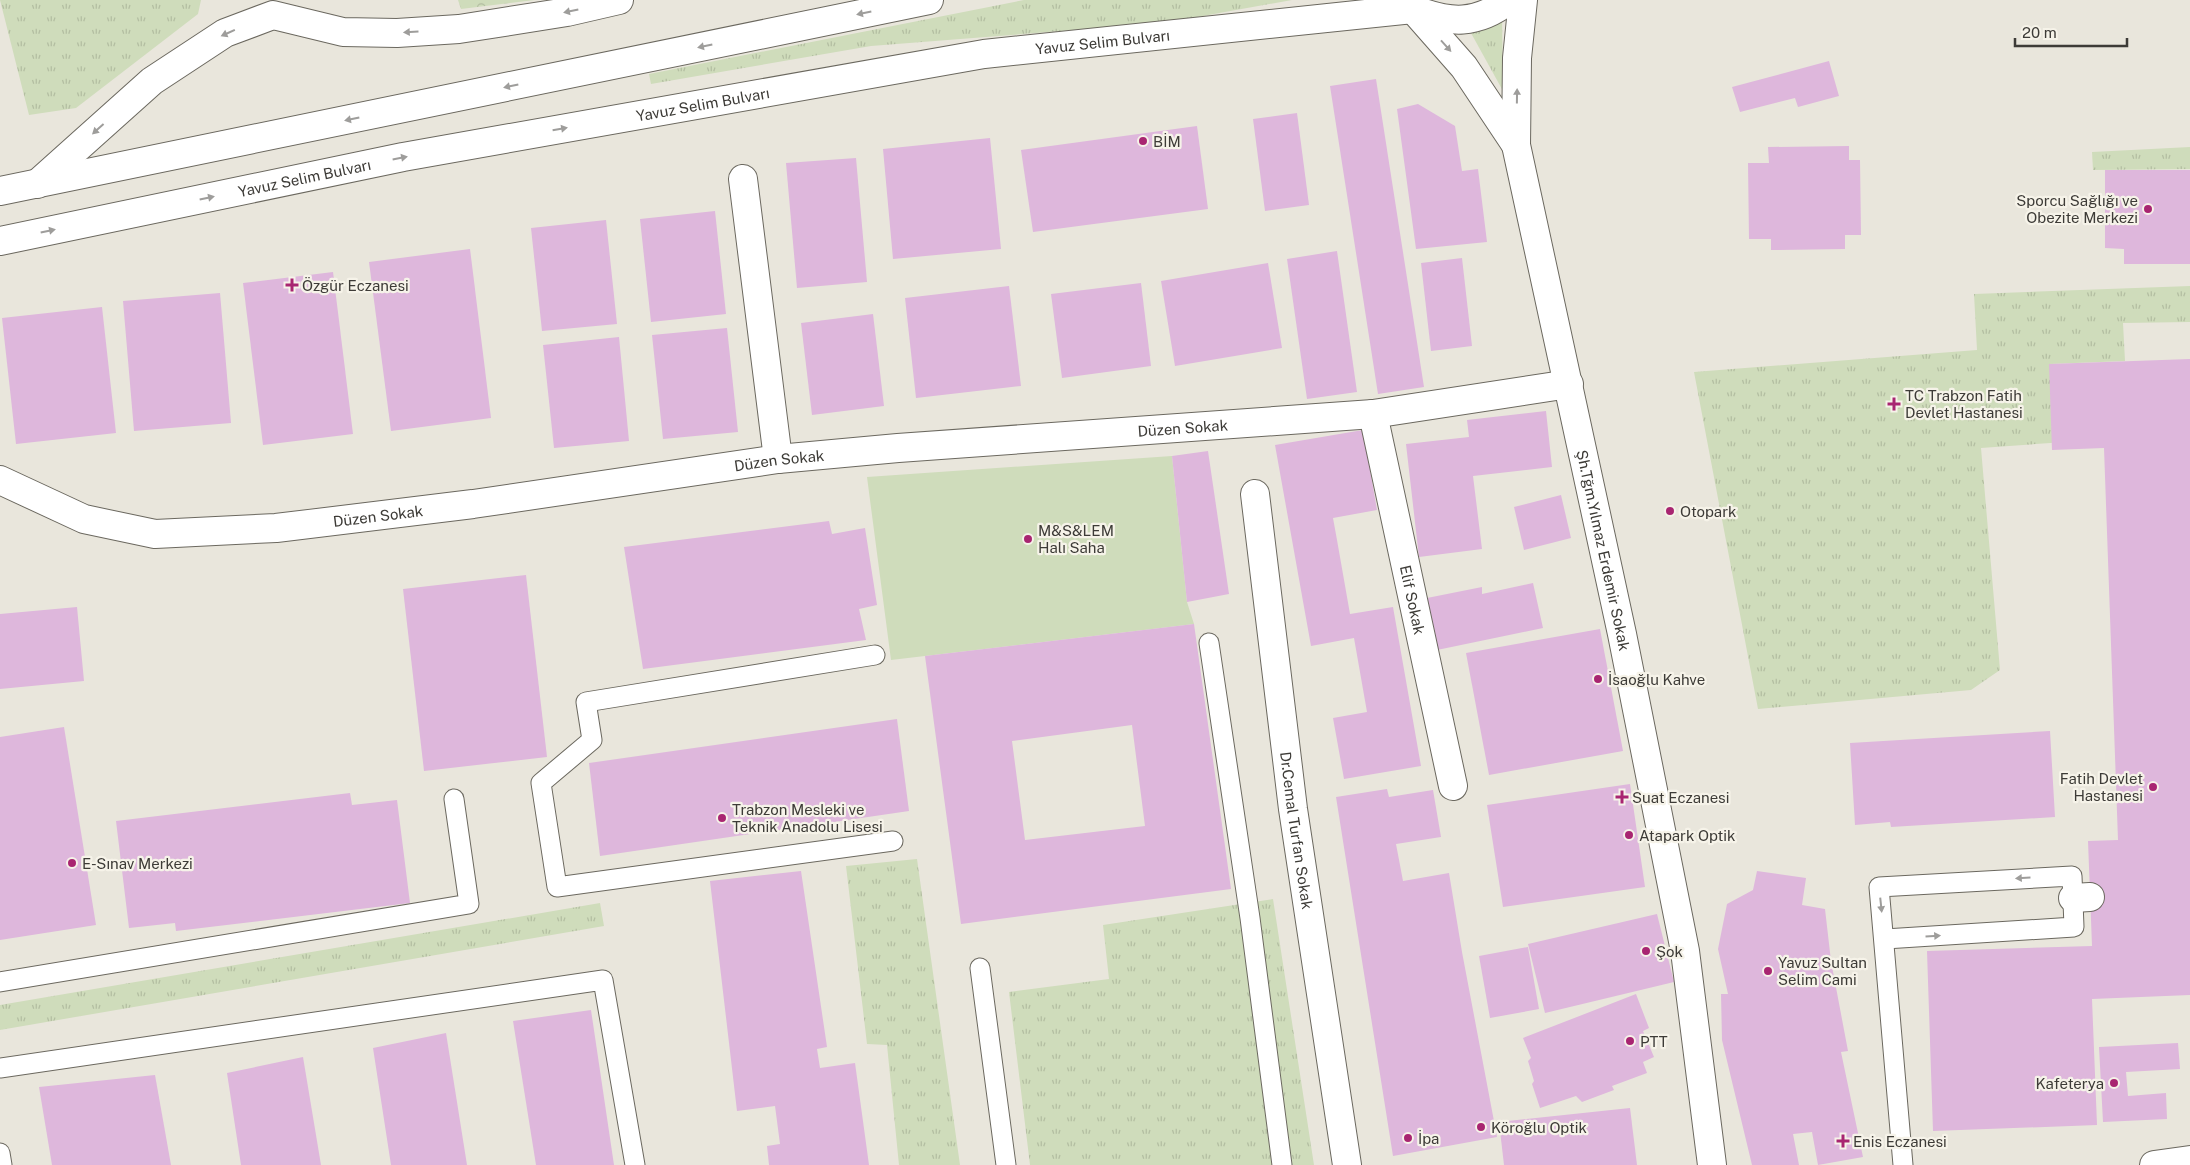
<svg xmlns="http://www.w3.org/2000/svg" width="2190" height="1165" font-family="'Public Sans',sans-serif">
<defs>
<pattern id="grass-tufts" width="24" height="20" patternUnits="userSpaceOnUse" patternTransform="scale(1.25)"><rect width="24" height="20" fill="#cfdcbb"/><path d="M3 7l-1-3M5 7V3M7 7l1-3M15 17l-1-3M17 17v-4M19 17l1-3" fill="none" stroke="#b3bea1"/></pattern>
<pattern id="forest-crowns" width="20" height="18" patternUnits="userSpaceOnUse" patternTransform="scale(1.25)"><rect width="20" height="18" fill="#cfdcbb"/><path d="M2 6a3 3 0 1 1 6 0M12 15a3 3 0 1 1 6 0" fill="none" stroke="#b3bea1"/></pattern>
</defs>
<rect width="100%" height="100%" fill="#e9e6dc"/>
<!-- grass -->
<g fill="url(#grass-tufts)">
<path d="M 0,0 L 201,0 L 198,14 L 76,108 L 29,115 Z"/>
<path d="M 1024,0 L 1292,0 L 1164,23 L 871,46 L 651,84 L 649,74 Z"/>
<path d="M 1502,14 L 1503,91 L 1466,24 Z"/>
<path d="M 2190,147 L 2190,169 L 2093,170 L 2092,152 Z"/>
<path d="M 2190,286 L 2190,322 L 2123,323 L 2125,361 L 2050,364 L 2065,442 L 1981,448 L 2000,670 L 1971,690 L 1758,709 L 1694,372 L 1977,350 L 1974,294 Z"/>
<path d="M 917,859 L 960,1165 L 899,1165 L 887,1045 L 867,1044 L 846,866 Z"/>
<path d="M 1273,899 L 1314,1165 L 1030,1165 L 1009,992 L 1109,979 L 1103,925 Z"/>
<path d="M 600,903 L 604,926 L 0,1030 L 0,1005 Z"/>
</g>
<!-- forest -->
<path fill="url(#forest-crowns)" d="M 458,0 L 535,0 L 461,9 Z"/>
<!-- garden -->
<path fill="#cfdcbb" d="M 1172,456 L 1187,602 L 1194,624 L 891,660 L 867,477 Z"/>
<!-- building -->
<g fill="#deb7dc" fill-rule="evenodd">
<path d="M 1829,61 L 1839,96 L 1798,107 L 1795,98 L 1740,112 L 1732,87 Z"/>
<path d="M 1376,79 L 1424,387 L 1378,394 L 1330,86 Z"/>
<path d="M 1418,104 L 1455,126 L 1462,171 L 1478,169 L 1487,242 L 1416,249 L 1397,109 Z"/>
<path d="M 1297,113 L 1309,205 L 1265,211 L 1253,119 Z"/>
<path d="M 1197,126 L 1208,209 L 1033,232 L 1021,150 Z"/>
<path d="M 990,138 L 1001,249 L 893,259 L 883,149 Z"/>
<path d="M 1849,146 L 1849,160 L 1860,160 L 1861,235 L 1845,235 L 1845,249 L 1771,250 L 1771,239 L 1749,239 L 1748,163 L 1769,163 L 1768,147 Z"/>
<path d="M 856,158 L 867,282 L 797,288 L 786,163 Z"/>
<path d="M 2105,170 L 2190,170 L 2190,264 L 2124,264 L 2124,249 L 2105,248 Z"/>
<path d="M 715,211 L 726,314 L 651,322 L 640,219 Z"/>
<path d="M 606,220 L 617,324 L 542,331 L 531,228 Z"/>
<path d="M 470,249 L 491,418 L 391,431 L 369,262 Z"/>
<path d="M 1337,251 L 1357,392 L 1307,399 L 1287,259 Z"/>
<path d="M 1462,258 L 1472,346 L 1431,351 L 1421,263 Z"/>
<path d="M 1268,263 L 1282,348 L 1175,366 L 1161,281 Z"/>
<path d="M 333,272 L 353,434 L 263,445 L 243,283 Z"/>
<path d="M 1141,283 L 1151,366 L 1062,378 L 1051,294 Z"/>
<path d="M 1009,286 L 1021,386 L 916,398 L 905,298 Z"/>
<path d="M 220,293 L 231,423 L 134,431 L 123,301 Z"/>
<path d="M 102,307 L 116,433 L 16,444 L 2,318 Z"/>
<path d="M 873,314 L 884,406 L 812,415 L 801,323 Z"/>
<path d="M 727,328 L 738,432 L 663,439 L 652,335 Z"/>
<path d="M 619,337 L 629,441 L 554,448 L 543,345 Z"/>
<path d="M 2190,359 L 2190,995 L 2092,999 L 2097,1125 L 1933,1131 L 1927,951 L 2092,946 L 2088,841 L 2118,840 L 2104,448 L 2052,450 L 2049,364 Z"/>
<path d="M 1546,411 L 1552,467 L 1473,476 L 1482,549 L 1419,557 L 1406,444 L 1469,437 L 1467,420 Z"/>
<path d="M 1363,430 L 1377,510 L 1333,518 L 1337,540 L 1350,614 L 1393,607 L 1421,766 L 1344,779 L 1333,718 L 1367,712 L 1354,638 L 1311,646 L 1275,445 Z"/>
<path d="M 1208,451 L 1229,594 L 1187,602 L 1172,456 Z"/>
<path d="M 1561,495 L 1571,538 L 1524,550 L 1514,507 Z"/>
<path d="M 829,521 L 832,534 L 865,528 L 877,605 L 859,609 L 866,640 L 643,669 L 624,547 Z"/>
<path d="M 526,575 L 547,757 L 424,771 L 403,589 Z"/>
<path d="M 1533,583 L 1543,628 L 1437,650 L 1427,598 L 1482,587 L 1482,594 Z"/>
<path d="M 77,607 L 84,681 L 0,689 L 0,614 Z"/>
<path d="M 1194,624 L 1231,889 L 961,924 L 925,656 ZM 1132,725 L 1145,826 L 1025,840 L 1012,741 Z"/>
<path d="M 1600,629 L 1623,751 L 1489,775 L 1466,653 Z"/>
<path d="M 897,719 L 909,811 L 600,856 L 589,763 Z"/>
<path d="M 64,727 L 96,925 L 0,940 L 0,737 Z"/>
<path d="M 2050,731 L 2055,817 L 1891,827 L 1890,822 L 1855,825 L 1850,743 Z"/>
<path d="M 1630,784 L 1645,887 L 1503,907 L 1487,805 Z"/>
<path d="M 1387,789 L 1389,797 L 1433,790 L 1441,837 L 1396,844 L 1403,881 L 1449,873 L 1462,952 L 1497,1137 L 1393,1156 L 1336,797 Z"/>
<path d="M 350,793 L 352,805 L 397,800 L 410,903 L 176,931 L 175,923 L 129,928 L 116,821 Z"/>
<path d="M 801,871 L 827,1047 L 817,1049 L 820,1068 L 855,1063 L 869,1165 L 769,1165 L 767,1146 L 780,1144 L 775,1106 L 737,1111 L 710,881 Z"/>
<path d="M 1757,871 L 1806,878 L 1802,905 L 1825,909 L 1831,961 L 1848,1051 L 1841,1052 L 1863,1157 L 1818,1165 L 1812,1132 L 1793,1134 L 1799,1165 L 1752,1165 L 1722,1040 L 1721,994 L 1728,994 L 1718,949 L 1727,904 L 1753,890 Z"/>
<path d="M 1657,914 L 1674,982 L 1545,1013 L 1528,944 Z"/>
<path d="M 1528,947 L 1539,1009 L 1490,1018 L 1479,956 Z"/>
<path d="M 1636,994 L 1649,1028 L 1643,1031 L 1654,1057 L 1643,1062 L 1647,1073 L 1612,1086 L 1614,1090 L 1582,1102 L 1576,1096 L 1540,1108 L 1532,1084 L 1534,1081 L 1528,1061 L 1531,1058 L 1523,1038 Z"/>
<path d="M 591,1010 L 614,1165 L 536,1165 L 513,1021 Z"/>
<path d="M 446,1033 L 467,1165 L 391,1165 L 373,1048 Z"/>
<path d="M 2178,1043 L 2180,1069 L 2126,1072 L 2128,1096 L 2166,1093 L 2167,1119 L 2103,1122 L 2099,1047 Z"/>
<path d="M 303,1057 L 321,1165 L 241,1165 L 227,1073 Z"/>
<path d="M 155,1075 L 171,1165 L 52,1165 L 39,1087 Z"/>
<path d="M 1630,1108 L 1637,1165 L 1504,1165 L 1499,1122 Z"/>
</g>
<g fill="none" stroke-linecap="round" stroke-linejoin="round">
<defs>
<g id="lane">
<path d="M 1209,643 L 1250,918 L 1282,1165"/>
<path d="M 875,655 L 586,702 L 592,740 L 541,783 L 557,887 L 893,841"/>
<path d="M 1885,939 L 2074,927 L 2072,876 L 1879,887 L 1903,1165"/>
<path d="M 980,968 L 1006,1165"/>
<path d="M 0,982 L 469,904 L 454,799"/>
<path d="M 0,1068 L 603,980 L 635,1165"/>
<path d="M 0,1153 L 2,1165"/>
</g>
<g id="street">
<path id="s1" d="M 1523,0 L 1517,58 L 1516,145 L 1622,634 L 1685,951 L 1712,1165"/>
<path d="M 1413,9 L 1464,67 L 1516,145"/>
<path d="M 743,179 L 778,459"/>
<path d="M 37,184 L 152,81 L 225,33 L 273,15 L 343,32 L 397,33 L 459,29 L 567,12 L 619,0"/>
<path id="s2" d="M 1373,414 L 1453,786"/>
<path id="s3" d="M 0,480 L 84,519 L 155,534 L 276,528 L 473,504 L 778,459 L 898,448 L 1373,414 L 1569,384"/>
<path id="s4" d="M 1255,494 L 1293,809 L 1347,1165"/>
<path d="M 2073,898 L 2090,897"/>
</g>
<g id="secondary">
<path d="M 0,191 L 929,0"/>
<path id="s5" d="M 0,241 L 403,157 L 984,54 L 1413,9 C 1450,24 1477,25 1509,0"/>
<path d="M 2154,1165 L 2190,1160"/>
</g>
</defs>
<!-- lane casing -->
<use href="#lane" stroke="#6b685f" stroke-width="21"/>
<!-- street casing -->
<use href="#street" stroke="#6b685f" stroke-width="30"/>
<!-- secondary casing -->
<use href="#secondary" stroke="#6b685f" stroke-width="30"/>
<!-- lane -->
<use href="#lane" stroke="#fff" stroke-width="19"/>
<!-- street -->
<use href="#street" stroke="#fff" stroke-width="28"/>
<!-- secondary -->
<use href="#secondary" stroke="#fff" stroke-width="28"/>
</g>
<!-- one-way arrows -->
<defs><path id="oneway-solid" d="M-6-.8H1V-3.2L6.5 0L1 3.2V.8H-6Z" transform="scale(1.25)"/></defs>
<g fill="#9e9d9b">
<use href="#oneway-solid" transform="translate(571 11) rotate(168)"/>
<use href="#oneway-solid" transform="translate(864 13) rotate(168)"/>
<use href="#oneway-solid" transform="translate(411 32) rotate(177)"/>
<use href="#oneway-solid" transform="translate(228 33) rotate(156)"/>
<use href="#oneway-solid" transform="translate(705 46) rotate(168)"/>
<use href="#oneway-solid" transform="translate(1446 46) rotate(48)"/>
<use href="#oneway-solid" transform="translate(511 86) rotate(168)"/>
<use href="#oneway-solid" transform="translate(1517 96) rotate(-89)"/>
<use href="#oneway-solid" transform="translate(352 119) rotate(168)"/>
<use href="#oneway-solid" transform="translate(98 129) rotate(138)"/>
<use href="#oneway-solid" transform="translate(560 129) rotate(-10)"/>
<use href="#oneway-solid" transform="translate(400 158) rotate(-11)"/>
<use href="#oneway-solid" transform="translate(207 198) rotate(-12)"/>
<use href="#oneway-solid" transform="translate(48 231) rotate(-12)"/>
<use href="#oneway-solid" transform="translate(2023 878) rotate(177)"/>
<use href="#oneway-solid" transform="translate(1881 905) rotate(84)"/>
<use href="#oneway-solid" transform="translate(1933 936) rotate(-4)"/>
</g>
<!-- markers -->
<g fill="#a82571" stroke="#f6f3e9" stroke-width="2">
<circle cx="1143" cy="141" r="5"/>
<circle cx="2148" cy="209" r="5"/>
<path d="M289.5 277.5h5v5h5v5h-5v5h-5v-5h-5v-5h5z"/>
<path d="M1891.5 396.5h5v5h5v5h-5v5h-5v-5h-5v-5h5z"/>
<circle cx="1670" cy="511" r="5"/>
<circle cx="1028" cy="539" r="5"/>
<circle cx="1598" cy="679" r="5"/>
<circle cx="2153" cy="787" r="5"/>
<path d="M1619.5 789.5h5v5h5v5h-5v5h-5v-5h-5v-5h5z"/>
<circle cx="722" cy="818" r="5"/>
<circle cx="1629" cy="835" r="5"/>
<circle cx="72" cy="863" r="5"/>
<circle cx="1646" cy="951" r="5"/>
<circle cx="1768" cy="971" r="5"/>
<circle cx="1630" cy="1041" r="5"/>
<circle cx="2114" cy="1083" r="5"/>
<circle cx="1481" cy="1127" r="5"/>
<circle cx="1408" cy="1138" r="5"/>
<path d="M1840.5 1133.5h5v5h5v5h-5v5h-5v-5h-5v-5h5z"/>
</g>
<g text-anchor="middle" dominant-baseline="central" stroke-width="4.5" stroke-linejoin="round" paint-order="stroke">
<!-- street labels -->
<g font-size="15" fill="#3d3b37" stroke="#f6f3e9">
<text stroke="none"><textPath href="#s5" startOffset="1121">Yavuz Selim Bulvarı</textPath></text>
<text stroke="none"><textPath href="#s5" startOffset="716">Yavuz Selim Bulvarı</textPath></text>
<text stroke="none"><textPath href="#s5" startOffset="311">Yavuz Selim Bulvarı</textPath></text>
<text stroke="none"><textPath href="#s3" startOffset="1199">Düzen Sokak</textPath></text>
<text stroke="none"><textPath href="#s3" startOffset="794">Düzen Sokak</textPath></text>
<text stroke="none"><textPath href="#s3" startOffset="389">Düzen Sokak</textPath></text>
<text stroke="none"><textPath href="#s1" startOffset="560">Şh.Tğm.Yılmaz Erdemir Sokak</textPath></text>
<text stroke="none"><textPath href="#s2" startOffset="190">Elif Sokak</textPath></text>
<text stroke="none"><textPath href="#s4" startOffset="339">Dr.Cemal Turfan Sokak</textPath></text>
</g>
<!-- poi labels -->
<g font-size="15" fill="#3d3b37" stroke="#f6f3e9" text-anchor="start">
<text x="1153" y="141">BİM</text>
<text x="2138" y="200" text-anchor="end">Sporcu Sağlığı ve<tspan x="2138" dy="17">Obezite Merkezi</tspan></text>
<text x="302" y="285">Özgür Eczanesi</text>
<text x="1905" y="395">TC Trabzon Fatih<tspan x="1905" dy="17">Devlet Hastanesi</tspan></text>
<text x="1680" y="511">Otopark</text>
<text x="1038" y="530">M&amp;S&amp;LEM<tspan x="1038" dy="17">Halı Saha</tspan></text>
<text x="1608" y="679">İsaoğlu Kahve</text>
<text x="2143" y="778" text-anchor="end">Fatih Devlet<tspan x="2143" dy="17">Hastanesi</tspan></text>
<text x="1632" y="797">Suat Eczanesi</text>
<text x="732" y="809">Trabzon Mesleki ve<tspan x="732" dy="17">Teknik Anadolu Lisesi</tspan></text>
<text x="1639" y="835">Atapark Optik</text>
<text x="82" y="863">E-Sınav Merkezi</text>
<text x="1656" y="951">Şok</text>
<text x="1778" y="962">Yavuz Sultan<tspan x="1778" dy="17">Selim Cami</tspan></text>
<text x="1640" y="1041">PTT</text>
<text x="2104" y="1083" text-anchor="end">Kafeterya</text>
<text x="1491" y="1127">Köroğlu Optik</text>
<text x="1418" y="1138">İpa</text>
<text x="1853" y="1141">Enis Eczanesi</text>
</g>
</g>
<!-- scale -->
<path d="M2015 38v8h112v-8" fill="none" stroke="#3d3b37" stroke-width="2.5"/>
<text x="2022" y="38" font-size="15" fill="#3d3b37" stroke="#f6f3e9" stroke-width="4" paint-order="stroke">20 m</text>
</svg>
